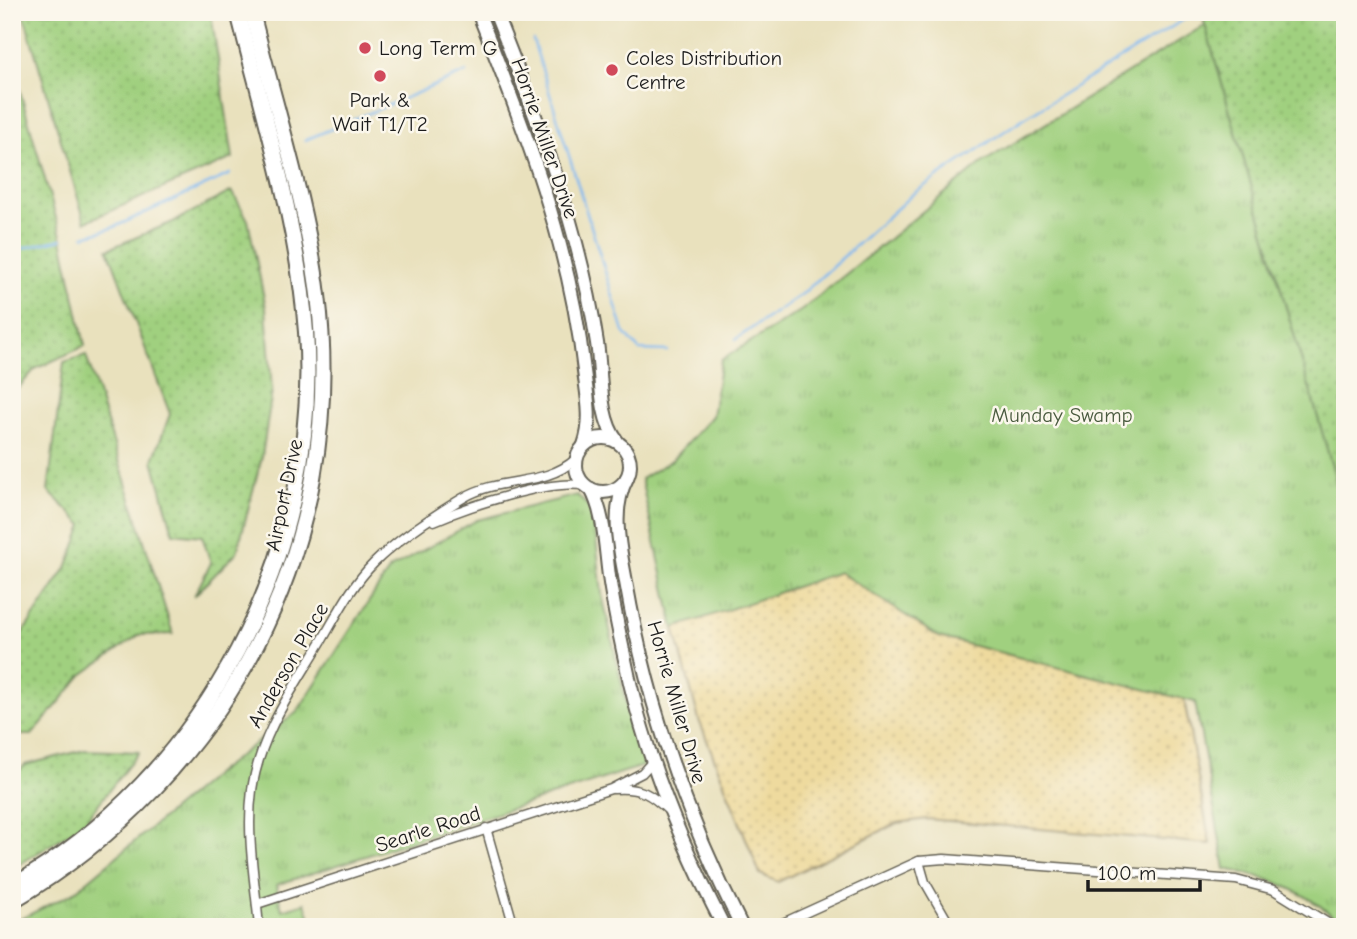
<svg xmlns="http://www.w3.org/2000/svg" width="1357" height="939" font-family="'Comic Neue',sans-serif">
<defs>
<pattern id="grass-dots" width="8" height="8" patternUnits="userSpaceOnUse" patternTransform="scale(1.75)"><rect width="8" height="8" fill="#a0d07f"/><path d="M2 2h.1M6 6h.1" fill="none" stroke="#89b26d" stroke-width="1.8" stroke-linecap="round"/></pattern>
<pattern id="sand-dots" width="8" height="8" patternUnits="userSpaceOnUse" patternTransform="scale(1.75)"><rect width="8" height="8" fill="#eeda9e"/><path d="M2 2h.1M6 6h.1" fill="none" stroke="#ccba88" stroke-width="1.8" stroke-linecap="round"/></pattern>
<pattern id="park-tufts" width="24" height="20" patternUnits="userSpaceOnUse" patternTransform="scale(1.75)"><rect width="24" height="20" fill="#a0d07f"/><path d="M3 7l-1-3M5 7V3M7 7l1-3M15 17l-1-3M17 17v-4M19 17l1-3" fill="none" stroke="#89b26d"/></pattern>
</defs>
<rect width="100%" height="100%" fill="#fbf7ec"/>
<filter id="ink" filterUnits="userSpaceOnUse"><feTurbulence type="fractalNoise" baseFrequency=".0143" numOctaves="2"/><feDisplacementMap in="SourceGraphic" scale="14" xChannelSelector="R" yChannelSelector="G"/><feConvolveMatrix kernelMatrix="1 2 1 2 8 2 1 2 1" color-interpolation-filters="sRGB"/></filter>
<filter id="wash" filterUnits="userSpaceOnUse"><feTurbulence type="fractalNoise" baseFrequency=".00686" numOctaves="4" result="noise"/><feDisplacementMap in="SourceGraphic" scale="28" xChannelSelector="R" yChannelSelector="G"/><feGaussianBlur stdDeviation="1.57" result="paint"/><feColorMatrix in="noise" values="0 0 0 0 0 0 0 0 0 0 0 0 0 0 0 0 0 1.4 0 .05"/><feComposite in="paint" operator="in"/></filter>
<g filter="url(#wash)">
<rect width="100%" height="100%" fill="#e9e1bd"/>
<!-- grass -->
<g fill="url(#grass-dots)" stroke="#5e764e" stroke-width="2">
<path d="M 23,12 L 206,12 L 212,20 L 233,158 L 85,222 Z"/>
<path d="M 1201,12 L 1345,12 L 1345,512 L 1205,25 Z"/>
<path d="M 12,63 L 62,239 L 85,346 L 35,369 L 12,395 Z"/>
<path d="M 232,191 L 248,220 L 266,308 L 272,391 L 262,456 L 237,552 L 194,596 L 211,563 L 202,536 L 173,533 L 153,460 L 170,414 L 108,249 L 173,222 Z"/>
<path d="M 86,355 L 173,634 L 139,635 L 82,675 L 32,735 L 12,735 L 12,638 L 18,640 L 68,565 L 83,525 L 48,491 L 64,362 Z"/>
<path d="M 84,750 L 139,752 L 82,825 L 12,869 L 15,847 L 12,777 L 25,765 Z"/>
</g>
<!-- sand -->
<path fill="url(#sand-dots)" stroke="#857b5d" stroke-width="2" d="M 839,572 L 939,637 L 1184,699 L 1210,844 L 927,819 L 897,823 L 778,882 L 760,874 L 699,720 L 674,628 Z"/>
<!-- park -->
<g fill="url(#park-tufts)" stroke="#5e764e" stroke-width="2">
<path d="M 1205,25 L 1345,512 L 1345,927 C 1311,893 1271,877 1225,869 L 1195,702 L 939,637 L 839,572 L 674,628 L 641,479 L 672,460 L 712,416 L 721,360 L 802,310 L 982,163 Z"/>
<path d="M 577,495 L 593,511 L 602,594 L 633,734 L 646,765 L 276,885 L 282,910 L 305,903 L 313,927 L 12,927 L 12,923 L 73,893 L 219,771 L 297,712 L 390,569 L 477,520 Z"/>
</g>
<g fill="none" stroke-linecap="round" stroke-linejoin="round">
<!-- stream -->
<g stroke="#7fb8ef" stroke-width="2.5">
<path d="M 533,40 L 624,332 L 639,350 L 668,351"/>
<path d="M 305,140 L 467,72"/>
<path d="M 84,236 L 112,228 L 230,174"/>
<path d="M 12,251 L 62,239"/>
<path d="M 736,339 L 801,295 L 914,193 L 1021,120 L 1196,12"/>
</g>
</g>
</g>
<g filter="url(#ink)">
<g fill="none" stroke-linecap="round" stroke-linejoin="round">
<defs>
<g id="minor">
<path d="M 434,521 C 467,507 551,478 585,486"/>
<path d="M 614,789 C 641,787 651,794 670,812"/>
<path d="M 486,828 L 514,927"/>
<path d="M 919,861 L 925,882 L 951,927"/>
<path d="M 257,904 L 611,789 L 642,773 L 653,761"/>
<path d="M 259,927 C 255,881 246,835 252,790 C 260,734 293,689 321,642 C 337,615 351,586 374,563 C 399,538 433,516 463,498 C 502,475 543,488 576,459"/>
<path d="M 774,927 L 919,861 L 944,859 L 1236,880 L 1274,890 L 1334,927"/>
</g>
<g id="primary">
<path d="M 478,12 C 525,129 570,245 584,371 C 587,395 593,421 584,445"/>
<path d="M 495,12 C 538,120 580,228 597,343 C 602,374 598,416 617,441"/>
<circle cx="603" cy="465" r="27"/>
<path d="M 627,478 C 610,510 620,548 626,582 C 647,703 686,818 742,927"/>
<path d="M 591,489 C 606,517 605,552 610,583 C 615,616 623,650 630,683 C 650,767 684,850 724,927"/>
</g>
<g id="motorway">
<path d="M 12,886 C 205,777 322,552 306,332 C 298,224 264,117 238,12"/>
<path d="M 12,901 C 227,775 348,545 318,295 C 307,204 274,103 252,12"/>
</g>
</defs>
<!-- minor casing -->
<use href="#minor" stroke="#646154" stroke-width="11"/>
<!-- primary casing -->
<use href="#primary" stroke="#646154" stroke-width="16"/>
<!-- motorway casing -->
<use href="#motorway" stroke="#646154" stroke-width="18"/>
<!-- minor -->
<use href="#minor" stroke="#fff" stroke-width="8"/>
<!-- primary -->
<use href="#primary" stroke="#fff" stroke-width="12"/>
<!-- motorway -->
<use href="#motorway" stroke="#fff" stroke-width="14"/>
</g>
</g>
<!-- markers -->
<g fill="#d1495b" stroke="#fbf7ec" stroke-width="2.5">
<circle cx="365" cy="48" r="7"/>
<circle cx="612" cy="70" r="7"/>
<circle cx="380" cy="76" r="7"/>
</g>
<g text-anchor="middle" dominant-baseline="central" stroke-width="5" stroke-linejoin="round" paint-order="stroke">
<!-- poi labels -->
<g font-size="21" fill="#1c1c1c" stroke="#fbf7ec" text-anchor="start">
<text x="379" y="48">Long Term G</text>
<text x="626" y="58">Coles Distribution<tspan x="626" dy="24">Centre</tspan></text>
<text x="380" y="100" text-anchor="middle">Park &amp;<tspan x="380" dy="24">Wait T1/T2</tspan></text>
</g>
<!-- street labels -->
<g font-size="21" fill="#1c1c1c" stroke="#fbf7ec">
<text transform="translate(545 138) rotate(71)">Horrie Miller Drive</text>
<text transform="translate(284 495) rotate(-78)">Airport Drive</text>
<text transform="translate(288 665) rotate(-60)">Anderson Place</text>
<text transform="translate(677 702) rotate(74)">Horrie Miller Drive</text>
<text transform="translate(428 829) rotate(-18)">Searle Road</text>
</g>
<!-- park labels -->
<g font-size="21" fill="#4a5b3f" stroke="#fbf7ec">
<text x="1062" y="415">Munday Swamp</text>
</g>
</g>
<!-- margin -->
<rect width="1357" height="939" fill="none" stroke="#fbf7ec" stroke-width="42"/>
<!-- scale -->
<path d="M1088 880v10h112v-10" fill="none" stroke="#1c1c1c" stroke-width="3.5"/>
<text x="1098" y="880" font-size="21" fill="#1c1c1c" stroke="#fbf7ec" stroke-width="5" paint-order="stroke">100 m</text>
</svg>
